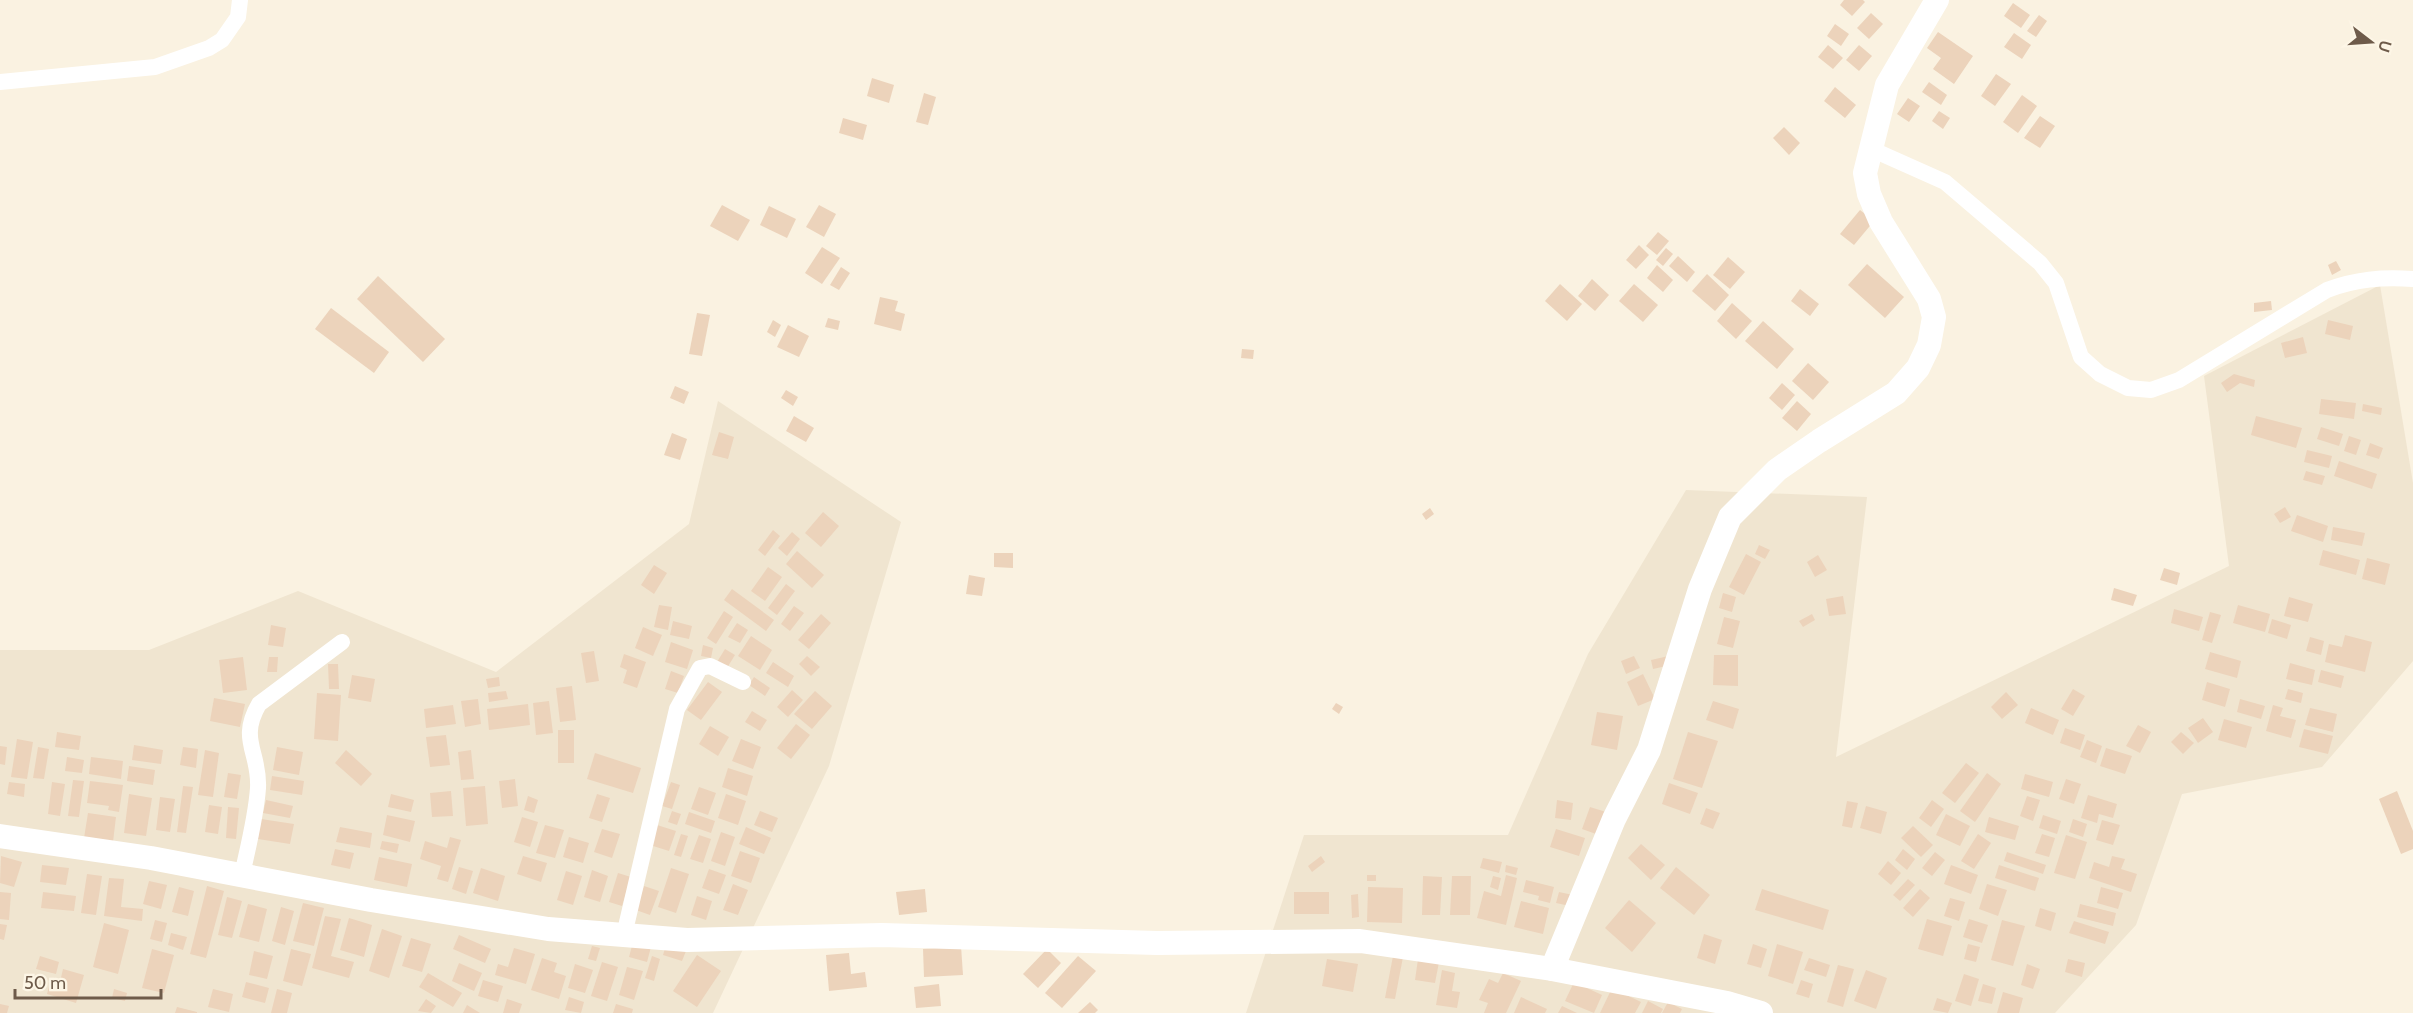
<svg xmlns="http://www.w3.org/2000/svg" width="2413" height="1013" font-family="Cabin,sans-serif">
<rect width="100%" height="100%" fill="#faf2e1"/>
<!-- residential -->
<g fill="#f0e5d0">
<path d="M 2380,285 L 2413,483 L 2413,661 L 2322,767 L 2182,794 L 2136,925 L 2055,1013 L 1246,1013 L 1304,835 L 1508,835 L 1588,654 L 1686,490 L 1867,497 L 1836,757 L 2229,566 L 2204,376 Z"/>
<path d="M 718,401 L 901,522 L 829,766 L 713,1013 L 0,1013 L 0,650 L 149,650 L 298,591 L 496,672 L 689,524 Z"/>
</g>
<!-- building -->
<g fill="#ecd3bb">
<path d="M 1844,0 L 1863,0 L 1865,2 L 1852,16 L 1840,5 Z"/>
<path d="M 2013,3 L 2030,15 L 2021,28 L 2004,16 Z"/>
<path d="M 1871,13 L 1883,24 L 1869,39 L 1857,28 Z"/>
<path d="M 2039,15 L 2047,21 L 2036,37 L 2027,31 Z"/>
<path d="M 1835,24 L 1849,34 L 1841,46 L 1827,36 Z"/>
<path d="M 1938,32 L 1973,56 L 1954,84 L 1933,69 L 1941,58 L 1927,48 Z"/>
<path d="M 2014,33 L 2031,45 L 2022,59 L 2004,47 Z"/>
<path d="M 1828,45 L 1843,58 L 1833,69 L 1818,57 Z"/>
<path d="M 1859,45 L 1872,56 L 1859,71 L 1846,60 Z"/>
<path d="M 1996,74 L 2011,84 L 1995,106 L 1981,96 Z"/>
<path d="M 872,78 L 894,85 L 889,103 L 867,96 Z"/>
<path d="M 1929,82 L 1947,95 L 1941,105 L 1922,92 Z"/>
<path d="M 1835,87 L 1856,105 L 1845,118 L 1824,101 Z"/>
<path d="M 924,93 L 936,97 L 928,125 L 916,122 Z"/>
<path d="M 2022,95 L 2037,106 L 2018,133 L 2003,122 Z"/>
<path d="M 1908,98 L 1920,106 L 1909,122 L 1897,114 Z"/>
<path d="M 1939,111 L 1950,118 L 1943,129 L 1932,121 Z"/>
<path d="M 2040,116 L 2055,126 L 2040,148 L 2024,138 Z"/>
<path d="M 843,118 L 867,125 L 863,140 L 839,133 Z"/>
<path d="M 1784,127 L 1800,143 L 1789,155 L 1773,138 Z"/>
<path d="M 722,205 L 750,220 L 738,241 L 710,226 Z"/>
<path d="M 819,205 L 836,214 L 824,237 L 806,227 Z"/>
<path d="M 769,206 L 796,219 L 787,238 L 760,225 Z"/>
<path d="M 1860,210 L 1874,221 L 1854,245 L 1840,234 Z"/>
<path d="M 1658,232 L 1669,241 L 1657,255 L 1646,246 Z"/>
<path d="M 1639,245 L 1649,255 L 1636,269 L 1626,260 Z"/>
<path d="M 822,247 L 840,258 L 822,284 L 805,273 Z"/>
<path d="M 1666,248 L 1673,254 L 1663,266 L 1656,260 Z"/>
<path d="M 1678,256 L 1695,272 L 1687,282 L 1669,266 Z"/>
<path d="M 1728,257 L 1745,272 L 1730,289 L 1713,275 Z"/>
<path d="M 2336,261 L 2341,270 L 2332,275 L 2328,265 Z"/>
<path d="M 1867,264 L 1904,297 L 1885,318 L 1848,285 Z"/>
<path d="M 1657,265 L 1673,280 L 1663,292 L 1647,278 Z"/>
<path d="M 841,267 L 850,273 L 839,290 L 830,285 Z"/>
<path d="M 1707,274 L 1729,295 L 1715,311 L 1692,291 Z"/>
<path d="M 378,276 L 445,339 L 423,362 L 357,299 Z"/>
<path d="M 1592,279 L 1609,295 L 1595,311 L 1578,296 Z"/>
<path d="M 1560,284 L 1582,304 L 1567,321 L 1545,301 Z"/>
<path d="M 1634,284 L 1658,305 L 1643,322 L 1619,301 Z"/>
<path d="M 1800,289 L 1819,304 L 1810,316 L 1791,301 Z"/>
<path d="M 880,297 L 898,301 L 895,311 L 905,314 L 901,331 L 874,324 Z"/>
<path d="M 2271,301 L 2272,310 L 2254,312 L 2254,303 Z"/>
<path d="M 1732,303 L 1752,321 L 1736,339 L 1717,321 Z"/>
<path d="M 331,308 L 389,352 L 374,373 L 315,329 Z"/>
<path d="M 697,313 L 710,315 L 702,356 L 689,354 Z"/>
<path d="M 828,318 L 840,321 L 838,330 L 825,327 Z"/>
<path d="M 773,320 L 781,325 L 775,337 L 767,332 Z"/>
<path d="M 2328,320 L 2353,326 L 2350,340 L 2325,334 Z"/>
<path d="M 1763,321 L 1794,349 L 1777,369 L 1745,341 Z"/>
<path d="M 788,325 L 809,336 L 799,357 L 777,347 Z"/>
<path d="M 2303,337 L 2307,353 L 2285,358 L 2281,343 Z"/>
<path d="M 1242,349 L 1254,350 L 1253,359 L 1241,358 Z"/>
<path d="M 1808,363 L 1829,382 L 1813,400 L 1792,381 Z"/>
<path d="M 2234,374 L 2255,380 L 2254,387 L 2240,383 L 2227,392 L 2221,383 Z"/>
<path d="M 1782,383 L 1795,395 L 1782,410 L 1769,398 Z"/>
<path d="M 675,386 L 689,392 L 684,404 L 670,398 Z"/>
<path d="M 786,390 L 798,397 L 793,406 L 781,398 Z"/>
<path d="M 2321,399 L 2356,403 L 2354,419 L 2319,414 Z"/>
<path d="M 1797,401 L 1811,414 L 1797,431 L 1782,418 Z"/>
<path d="M 2363,404 L 2382,408 L 2381,415 L 2362,411 Z"/>
<path d="M 794,416 L 814,428 L 806,442 L 786,431 Z"/>
<path d="M 2256,416 L 2302,428 L 2296,448 L 2251,435 Z"/>
<path d="M 2321,427 L 2343,434 L 2339,446 L 2317,439 Z"/>
<path d="M 719,432 L 734,437 L 728,459 L 712,455 Z"/>
<path d="M 672,433 L 687,439 L 680,460 L 664,455 Z"/>
<path d="M 2349,436 L 2361,440 L 2356,455 L 2344,451 Z"/>
<path d="M 2370,443 L 2383,448 L 2379,459 L 2366,455 Z"/>
<path d="M 2307,450 L 2332,456 L 2329,468 L 2304,462 Z"/>
<path d="M 2339,461 L 2377,474 L 2372,489 L 2334,476 Z"/>
<path d="M 2306,471 L 2325,476 L 2322,485 L 2303,480 Z"/>
<path d="M 2285,507 L 2291,517 L 2280,523 L 2274,514 Z"/>
<path d="M 1430,508 L 1434,514 L 1426,520 L 1422,514 Z"/>
<path d="M 823,512 L 839,526 L 821,547 L 805,533 Z"/>
<path d="M 2297,515 L 2328,526 L 2323,542 L 2291,531 Z"/>
<path d="M 2333,527 L 2365,533 L 2362,546 L 2331,540 Z"/>
<path d="M 773,530 L 780,536 L 765,556 L 758,550 Z"/>
<path d="M 792,532 L 800,539 L 787,556 L 778,548 Z"/>
<path d="M 1759,545 L 1770,550 L 1765,559 L 1755,554 Z"/>
<path d="M 2323,550 L 2360,560 L 2356,575 L 2319,565 Z"/>
<path d="M 797,551 L 824,575 L 812,588 L 786,564 Z"/>
<path d="M 994,553 L 1013,553 L 1013,568 L 994,567 Z"/>
<path d="M 1746,554 L 1761,562 L 1744,595 L 1729,587 Z"/>
<path d="M 1818,555 L 1827,570 L 1815,577 L 1807,562 Z"/>
<path d="M 2367,558 L 2390,564 L 2385,585 L 2362,579 Z"/>
<path d="M 654,565 L 667,573 L 654,594 L 641,585 Z"/>
<path d="M 768,567 L 782,577 L 765,601 L 751,591 Z"/>
<path d="M 2164,568 L 2180,573 L 2177,585 L 2160,580 Z"/>
<path d="M 969,575 L 985,578 L 982,596 L 966,594 Z"/>
<path d="M 786,584 L 795,591 L 777,615 L 768,608 Z"/>
<path d="M 2114,588 L 2137,595 L 2133,606 L 2111,600 Z"/>
<path d="M 732,589 L 774,620 L 766,631 L 724,600 Z"/>
<path d="M 1723,593 L 1736,597 L 1732,612 L 1719,608 Z"/>
<path d="M 1843,596 L 1846,614 L 1829,616 L 1826,599 Z"/>
<path d="M 2289,597 L 2313,604 L 2308,622 L 2284,616 Z"/>
<path d="M 659,605 L 672,607 L 668,630 L 654,627 Z"/>
<path d="M 2238,605 L 2270,614 L 2265,632 L 2233,623 Z"/>
<path d="M 794,606 L 804,613 L 790,631 L 781,624 Z"/>
<path d="M 2174,609 L 2203,617 L 2199,631 L 2171,623 Z"/>
<path d="M 724,611 L 733,617 L 716,644 L 707,638 Z"/>
<path d="M 2210,612 L 2221,615 L 2212,643 L 2202,640 Z"/>
<path d="M 821,614 L 831,623 L 809,649 L 798,640 Z"/>
<path d="M 1812,614 L 1815,620 L 1803,627 L 1799,621 Z"/>
<path d="M 1724,617 L 1740,621 L 1733,648 L 1717,644 Z"/>
<path d="M 2272,619 L 2291,625 L 2287,639 L 2268,633 Z"/>
<path d="M 673,621 L 692,626 L 689,639 L 670,635 Z"/>
<path d="M 737,623 L 748,630 L 740,643 L 728,637 Z"/>
<path d="M 271,625 L 286,628 L 283,647 L 268,645 Z"/>
<path d="M 643,627 L 662,635 L 653,656 L 635,648 Z"/>
<path d="M 2345,635 L 2372,642 L 2365,672 L 2325,662 L 2329,644 L 2342,647 Z"/>
<path d="M 751,636 L 772,650 L 760,670 L 738,656 Z"/>
<path d="M 2310,637 L 2324,641 L 2321,655 L 2306,651 Z"/>
<path d="M 671,642 L 693,650 L 687,669 L 665,662 Z"/>
<path d="M 703,645 L 713,648 L 711,658 L 701,656 Z"/>
<path d="M 725,649 L 735,655 L 727,668 L 717,662 Z"/>
<path d="M 594,651 L 599,681 L 586,683 L 581,653 Z"/>
<path d="M 2210,652 L 2241,661 L 2237,678 L 2205,669 Z"/>
<path d="M 624,654 L 646,662 L 637,688 L 623,683 L 627,670 L 620,667 Z"/>
<path d="M 1673,655 L 1675,664 L 1653,669 L 1651,660 Z"/>
<path d="M 1714,655 L 1738,655 L 1738,686 L 1713,685 Z"/>
<path d="M 807,656 L 820,667 L 811,676 L 799,664 Z"/>
<path d="M 1634,656 L 1640,668 L 1626,674 L 1621,661 Z"/>
<path d="M 243,657 L 247,690 L 223,693 L 219,660 Z"/>
<path d="M 269,657 L 278,657 L 277,672 L 267,672 Z"/>
<path d="M 773,662 L 794,676 L 788,687 L 766,673 Z"/>
<path d="M 2290,663 L 2315,670 L 2312,685 L 2286,679 Z"/>
<path d="M 328,664 L 338,664 L 339,689 L 329,689 Z"/>
<path d="M 2321,670 L 2344,676 L 2341,688 L 2318,682 Z"/>
<path d="M 671,671 L 684,676 L 678,693 L 665,689 Z"/>
<path d="M 1643,674 L 1655,699 L 1638,706 L 1627,682 Z"/>
<path d="M 352,675 L 375,679 L 371,702 L 348,698 Z"/>
<path d="M 499,677 L 500,686 L 488,688 L 486,679 Z"/>
<path d="M 754,677 L 770,688 L 765,696 L 749,685 Z"/>
<path d="M 708,682 L 722,692 L 701,720 L 687,710 Z"/>
<path d="M 2207,682 L 2230,689 L 2225,707 L 2202,700 Z"/>
<path d="M 572,686 L 576,720 L 560,722 L 556,688 Z"/>
<path d="M 2073,689 L 2085,696 L 2073,716 L 2061,709 Z"/>
<path d="M 2288,689 L 2303,693 L 2301,703 L 2285,699 Z"/>
<path d="M 792,690 L 803,700 L 788,717 L 777,707 Z"/>
<path d="M 506,691 L 508,699 L 489,702 L 488,693 Z"/>
<path d="M 815,691 L 832,706 L 812,729 L 794,714 Z"/>
<path d="M 2006,692 L 2018,705 L 2002,719 L 1991,707 Z"/>
<path d="M 317,693 L 341,695 L 338,741 L 314,739 Z"/>
<path d="M 214,698 L 245,704 L 240,727 L 210,721 Z"/>
<path d="M 478,699 L 481,724 L 465,727 L 461,701 Z"/>
<path d="M 2240,699 L 2265,706 L 2261,719 L 2237,712 Z"/>
<path d="M 549,701 L 553,733 L 536,735 L 533,703 Z"/>
<path d="M 1713,701 L 1739,709 L 1733,729 L 1706,720 Z"/>
<path d="M 1336,703 L 1343,707 L 1339,714 L 1332,709 Z"/>
<path d="M 528,704 L 530,725 L 489,730 L 487,709 Z"/>
<path d="M 453,705 L 456,724 L 426,728 L 424,709 Z"/>
<path d="M 2273,705 L 2283,708 L 2280,716 L 2296,720 L 2291,738 L 2266,731 Z"/>
<path d="M 2031,708 L 2059,720 L 2053,735 L 2025,723 Z"/>
<path d="M 2310,708 L 2337,714 L 2333,732 L 2305,725 Z"/>
<path d="M 752,711 L 767,720 L 760,731 L 745,722 Z"/>
<path d="M 1597,712 L 1623,716 L 1617,750 L 1591,745 Z"/>
<path d="M 2203,718 L 2213,732 L 2198,743 L 2188,728 Z"/>
<path d="M 2224,719 L 2252,727 L 2246,748 L 2218,740 Z"/>
<path d="M 796,724 L 810,735 L 791,759 L 777,748 Z"/>
<path d="M 2138,725 L 2151,732 L 2140,753 L 2126,746 Z"/>
<path d="M 710,726 L 729,737 L 718,756 L 699,744 Z"/>
<path d="M 2065,728 L 2085,735 L 2080,750 L 2060,743 Z"/>
<path d="M 2304,729 L 2333,736 L 2328,754 L 2299,747 Z"/>
<rect x="558" y="730" width="16" height="33"/>
<path d="M 57,732 L 81,736 L 79,750 L 55,747 Z"/>
<path d="M 1688,732 L 1718,741 L 1702,788 L 1673,779 Z"/>
<path d="M 2181,732 L 2194,743 L 2183,754 L 2171,742 Z"/>
<path d="M 446,735 L 450,765 L 430,767 L 426,737 Z"/>
<path d="M 17,739 L 33,742 L 27,779 L 11,777 Z"/>
<path d="M 741,739 L 761,747 L 753,769 L 732,761 Z"/>
<path d="M 2087,740 L 2102,746 L 2096,763 L 2080,757 Z"/>
<path d="M 134,745 L 163,750 L 161,764 L 132,760 Z"/>
<path d="M 0,746 L 7,747 L 5,765 L 0,764 Z"/>
<path d="M 38,747 L 49,749 L 44,779 L 33,778 Z"/>
<path d="M 183,747 L 198,749 L 196,768 L 180,765 Z"/>
<path d="M 277,747 L 303,752 L 299,775 L 273,770 Z"/>
<path d="M 2106,748 L 2132,756 L 2125,774 L 2100,766 Z"/>
<path d="M 205,750 L 219,753 L 213,797 L 198,795 Z"/>
<path d="M 346,750 L 372,774 L 361,786 L 335,763 Z"/>
<path d="M 471,750 L 474,779 L 461,780 L 458,752 Z"/>
<path d="M 595,753 L 641,768 L 633,793 L 587,779 Z"/>
<path d="M 67,757 L 84,760 L 82,773 L 65,771 Z"/>
<path d="M 91,757 L 123,761 L 121,779 L 89,774 Z"/>
<path d="M 1966,763 L 1979,773 L 1955,803 L 1942,793 Z"/>
<path d="M 129,766 L 155,770 L 153,785 L 127,781 Z"/>
<path d="M 728,768 L 753,776 L 747,796 L 722,787 Z"/>
<path d="M 228,773 L 241,775 L 237,799 L 224,797 Z"/>
<path d="M 1987,773 L 2001,784 L 1975,822 L 1960,811 Z"/>
<path d="M 2025,774 L 2053,782 L 2049,797 L 2021,789 Z"/>
<path d="M 272,776 L 304,781 L 302,795 L 270,790 Z"/>
<path d="M 515,779 L 518,806 L 502,808 L 499,781 Z"/>
<path d="M 2066,779 L 2081,784 L 2074,804 L 2059,799 Z"/>
<path d="M 73,780 L 84,781 L 79,817 L 68,816 Z"/>
<path d="M 90,781 L 123,785 L 119,812 L 108,810 L 109,806 L 87,803 Z"/>
<path d="M 9,782 L 25,784 L 24,797 L 7,794 Z"/>
<path d="M 52,782 L 65,784 L 60,816 L 48,814 Z"/>
<path d="M 671,782 L 680,785 L 672,809 L 662,806 Z"/>
<path d="M 1669,783 L 1698,793 L 1690,814 L 1662,804 Z"/>
<path d="M 183,786 L 193,787 L 186,833 L 177,832 Z"/>
<path d="M 485,786 L 488,824 L 466,826 L 463,788 Z"/>
<path d="M 699,787 L 716,793 L 708,815 L 691,809 Z"/>
<path d="M 451,791 L 453,816 L 432,817 L 430,793 Z"/>
<path d="M 2397,791 L 2413,831 L 2413,849 L 2401,854 L 2379,799 Z"/>
<path d="M 129,794 L 152,798 L 146,836 L 124,833 Z"/>
<path d="M 391,794 L 414,800 L 411,812 L 388,807 Z"/>
<path d="M 597,794 L 610,798 L 602,822 L 589,818 Z"/>
<path d="M 726,794 L 746,801 L 738,825 L 718,818 Z"/>
<path d="M 2088,795 L 2117,804 L 2113,818 L 2099,814 L 2097,823 L 2081,818 Z"/>
<path d="M 528,796 L 538,800 L 534,813 L 524,810 Z"/>
<path d="M 2027,796 L 2040,800 L 2033,821 L 2020,816 Z"/>
<path d="M 160,797 L 175,799 L 170,832 L 156,830 Z"/>
<path d="M 266,800 L 293,806 L 290,818 L 263,813 Z"/>
<path d="M 1557,800 L 1573,803 L 1571,820 L 1555,818 Z"/>
<path d="M 1932,800 L 1944,809 L 1931,827 L 1919,818 Z"/>
<path d="M 1847,801 L 1858,803 L 1852,828 L 1842,826 Z"/>
<path d="M 209,805 L 222,807 L 218,834 L 205,832 Z"/>
<path d="M 1866,806 L 1887,812 L 1881,834 L 1860,828 Z"/>
<path d="M 228,807 L 239,808 L 236,839 L 226,838 Z"/>
<path d="M 1590,807 L 1606,812 L 1599,835 L 1582,829 Z"/>
<path d="M 1706,808 L 1720,813 L 1713,829 L 1700,824 Z"/>
<path d="M 672,811 L 681,814 L 677,825 L 668,822 Z"/>
<path d="M 760,811 L 778,818 L 772,832 L 754,825 Z"/>
<path d="M 689,812 L 715,821 L 711,833 L 685,824 Z"/>
<path d="M 88,813 L 116,817 L 113,842 L 84,838 Z"/>
<path d="M 1946,814 L 1970,826 L 1960,846 L 1936,835 Z"/>
<path d="M 387,815 L 415,821 L 410,842 L 383,835 Z"/>
<path d="M 2043,815 L 2061,821 L 2057,834 L 2039,828 Z"/>
<path d="M 522,817 L 538,822 L 530,847 L 514,842 Z"/>
<path d="M 1989,817 L 2019,826 L 2015,840 L 1985,832 Z"/>
<path d="M 261,819 L 294,824 L 290,844 L 258,839 Z"/>
<path d="M 2073,819 L 2087,824 L 2083,837 L 2069,832 Z"/>
<path d="M 2102,820 L 2120,825 L 2113,845 L 2096,840 Z"/>
<path d="M 545,825 L 564,830 L 555,858 L 536,853 Z"/>
<path d="M 657,825 L 676,831 L 669,851 L 650,845 Z"/>
<path d="M 1913,826 L 1933,845 L 1921,857 L 1901,838 Z"/>
<path d="M 340,827 L 372,833 L 370,848 L 336,842 Z"/>
<path d="M 746,827 L 771,838 L 764,854 L 739,844 Z"/>
<path d="M 602,829 L 620,834 L 612,858 L 594,852 Z"/>
<path d="M 1556,829 L 1585,838 L 1579,856 L 1550,847 Z"/>
<path d="M 721,832 L 735,837 L 725,866 L 711,861 Z"/>
<path d="M 681,834 L 688,836 L 681,857 L 674,855 Z"/>
<path d="M 1978,834 L 1991,843 L 1974,869 L 1961,861 Z"/>
<path d="M 2042,834 L 2055,838 L 2049,857 L 2035,853 Z"/>
<path d="M 699,835 L 711,839 L 703,863 L 690,859 Z"/>
<path d="M 2066,835 L 2087,842 L 2075,879 L 2054,873 Z"/>
<path d="M 450,837 L 461,840 L 448,882 L 437,879 L 441,866 L 420,859 L 425,841 L 447,848 Z"/>
<path d="M 569,837 L 589,843 L 583,863 L 563,857 Z"/>
<path d="M 382,841 L 399,844 L 397,853 L 380,849 Z"/>
<path d="M 1641,844 L 1665,865 L 1651,880 L 1628,858 Z"/>
<path d="M 335,849 L 354,853 L 350,869 L 331,865 Z"/>
<path d="M 1903,849 L 1915,859 L 1907,870 L 1895,860 Z"/>
<path d="M 740,851 L 760,858 L 751,883 L 731,876 Z"/>
<path d="M 1935,852 L 1945,860 L 1932,876 L 1922,868 Z"/>
<path d="M 2007,852 L 2046,865 L 2043,874 L 2004,861 Z"/>
<path d="M 1,856 L 22,862 L 14,887 L 0,883 Z"/>
<path d="M 523,856 L 547,863 L 541,882 L 517,874 Z"/>
<path d="M 1321,856 L 1325,862 L 1312,872 L 1308,866 Z"/>
<path d="M 2112,856 L 2125,859 L 2121,869 L 2137,874 L 2131,892 L 2089,878 L 2094,862 L 2109,867 Z"/>
<path d="M 379,857 L 412,864 L 407,887 L 374,880 Z"/>
<path d="M 1483,858 L 1502,862 L 1499,873 L 1480,868 Z"/>
<path d="M 1888,861 L 1901,873 L 1891,885 L 1878,874 Z"/>
<path d="M 42,865 L 69,868 L 66,885 L 40,882 Z"/>
<path d="M 1506,865 L 1518,868 L 1516,875 L 1505,872 Z"/>
<path d="M 1951,865 L 1978,875 L 1971,894 L 1944,884 Z"/>
<path d="M 1999,865 L 2039,878 L 2035,891 L 1995,878 Z"/>
<path d="M 459,867 L 473,871 L 466,894 L 452,889 Z"/>
<path d="M 1676,867 L 1710,895 L 1694,915 L 1660,888 Z"/>
<path d="M 481,868 L 505,876 L 498,901 L 473,893 Z"/>
<path d="M 671,868 L 689,874 L 676,913 L 658,907 Z"/>
<path d="M 709,869 L 726,875 L 719,894 L 702,888 Z"/>
<path d="M 592,870 L 608,876 L 600,902 L 584,897 Z"/>
<path d="M 566,871 L 582,876 L 573,905 L 557,900 Z"/>
<path d="M 618,873 L 631,877 L 622,906 L 609,902 Z"/>
<path d="M 87,874 L 102,876 L 96,915 L 81,913 Z"/>
<rect x="1367" y="875" width="9" height="6"/>
<path d="M 1506,875 L 1517,878 L 1506,925 L 1477,918 L 1484,891 L 1501,896 Z"/>
<path d="M 1423,876 L 1442,877 L 1440,915 L 1422,915 Z"/>
<path d="M 1452,876 L 1471,876 L 1470,915 L 1450,915 Z"/>
<path d="M 1493,876 L 1501,878 L 1498,890 L 1490,887 Z"/>
<path d="M 109,878 L 124,879 L 121,907 L 143,909 L 142,921 L 104,916 Z"/>
<path d="M 1908,879 L 1915,885 L 1900,901 L 1893,895 Z"/>
<path d="M 1526,880 L 1554,887 L 1550,903 L 1538,900 L 1539,896 L 1523,892 Z"/>
<path d="M 149,881 L 167,885 L 161,909 L 143,904 Z"/>
<path d="M 733,884 L 748,890 L 738,915 L 723,910 Z"/>
<path d="M 1987,884 L 2007,890 L 1998,916 L 1979,909 Z"/>
<path d="M 207,886 L 224,891 L 206,958 L 190,954 Z"/>
<path d="M 644,886 L 659,891 L 650,915 L 636,910 Z"/>
<path d="M 179,887 L 194,891 L 188,916 L 172,912 Z"/>
<path d="M 1368,887 L 1403,888 L 1402,923 L 1367,922 Z"/>
<path d="M 2101,887 L 2123,893 L 2118,909 L 2097,903 Z"/>
<path d="M 925,889 L 927,912 L 899,915 L 896,892 Z"/>
<path d="M 1762,889 L 1829,910 L 1823,930 L 1755,910 Z"/>
<path d="M 1920,889 L 1930,898 L 1913,917 L 1903,908 Z"/>
<path d="M 0,892 L 11,893 L 9,920 L 0,919 Z"/>
<path d="M 43,892 L 76,896 L 74,911 L 41,908 Z"/>
<rect x="1294" y="892" width="35" height="22"/>
<path d="M 1559,892 L 1573,895 L 1570,906 L 1556,903 Z"/>
<path d="M 1358,894 L 1359,917 L 1352,918 L 1351,895 Z"/>
<path d="M 697,896 L 712,901 L 706,920 L 691,915 Z"/>
<path d="M 227,897 L 242,901 L 232,938 L 218,935 Z"/>
<path d="M 1950,898 L 1965,902 L 1959,921 L 1944,916 Z"/>
<path d="M 1629,900 L 1656,923 L 1632,952 L 1605,928 Z"/>
<path d="M 1521,901 L 1549,908 L 1543,934 L 1514,927 Z"/>
<path d="M 303,903 L 324,908 L 314,946 L 293,941 Z"/>
<path d="M 248,904 L 267,909 L 259,942 L 239,937 Z"/>
<path d="M 2080,904 L 2116,913 L 2113,926 L 2077,917 Z"/>
<path d="M 281,907 L 294,911 L 285,945 L 272,941 Z"/>
<path d="M 2040,908 L 2056,913 L 2051,931 L 2035,926 Z"/>
<path d="M 325,916 L 341,919 L 331,956 L 354,962 L 349,978 L 312,968 Z"/>
<path d="M 349,918 L 372,925 L 364,957 L 340,950 Z"/>
<path d="M 1927,919 L 1952,926 L 1943,956 L 1918,949 Z"/>
<path d="M 1969,919 L 1988,925 L 1982,943 L 1963,937 Z"/>
<path d="M 155,920 L 167,923 L 162,942 L 150,939 Z"/>
<path d="M 2002,920 L 2025,926 L 2013,966 L 1991,960 Z"/>
<path d="M 2074,921 L 2109,932 L 2105,944 L 2069,933 Z"/>
<path d="M 104,923 L 129,930 L 118,974 L 93,967 Z"/>
<path d="M 0,924 L 7,925 L 4,940 L 0,939 Z"/>
<path d="M 382,929 L 402,936 L 389,978 L 369,971 Z"/>
<path d="M 171,933 L 187,937 L 183,950 L 168,945 Z"/>
<path d="M 1704,934 L 1722,940 L 1715,964 L 1697,958 Z"/>
<path d="M 459,935 L 491,949 L 485,963 L 453,949 Z"/>
<path d="M 411,938 L 431,944 L 422,972 L 402,966 Z"/>
<path d="M 633,942 L 651,947 L 647,962 L 629,957 Z"/>
<path d="M 1753,944 L 1767,949 L 1761,968 L 1747,964 Z"/>
<path d="M 1777,944 L 1803,952 L 1793,984 L 1768,976 Z"/>
<path d="M 1968,944 L 1980,947 L 1976,962 L 1964,959 Z"/>
<path d="M 666,945 L 686,951 L 682,961 L 663,955 Z"/>
<path d="M 592,946 L 600,948 L 596,961 L 588,959 Z"/>
<path d="M 961,946 L 963,975 L 924,977 L 923,949 Z"/>
<path d="M 514,948 L 535,954 L 526,984 L 495,975 L 498,964 L 508,967 Z"/>
<path d="M 152,949 L 174,955 L 164,993 L 142,988 Z"/>
<path d="M 291,949 L 311,954 L 302,986 L 283,981 Z"/>
<path d="M 1047,949 L 1061,963 L 1038,988 L 1023,974 Z"/>
<path d="M 254,951 L 273,956 L 267,979 L 249,975 Z"/>
<path d="M 849,953 L 851,974 L 865,972 L 867,987 L 829,991 L 826,955 Z"/>
<path d="M 697,955 L 721,971 L 697,1007 L 673,991 Z"/>
<path d="M 40,956 L 59,962 L 56,974 L 36,969 Z"/>
<path d="M 652,956 L 660,959 L 654,981 L 645,978 Z"/>
<path d="M 1078,956 L 1096,971 L 1062,1008 L 1045,993 Z"/>
<path d="M 1393,956 L 1403,957 L 1395,999 L 1385,998 Z"/>
<path d="M 542,958 L 557,963 L 554,972 L 566,976 L 559,999 L 531,990 Z"/>
<path d="M 1809,958 L 1830,965 L 1826,977 L 1804,970 Z"/>
<path d="M 1327,959 L 1358,964 L 1353,992 L 1322,986 Z"/>
<path d="M 1418,959 L 1439,962 L 1435,983 L 1415,980 Z"/>
<path d="M 2068,959 L 2085,963 L 2082,977 L 2065,972 Z"/>
<path d="M 602,962 L 618,967 L 607,1001 L 591,996 Z"/>
<path d="M 459,963 L 482,973 L 474,991 L 452,981 Z"/>
<path d="M 575,964 L 593,970 L 585,993 L 568,988 Z"/>
<path d="M 2027,964 L 2040,969 L 2033,989 L 2021,985 Z"/>
<path d="M 1838,965 L 1854,969 L 1843,1007 L 1827,1002 Z"/>
<path d="M 627,967 L 643,971 L 634,1000 L 619,995 Z"/>
<path d="M 63,969 L 84,975 L 76,1003 L 47,994 L 51,979 L 60,982 Z"/>
<path d="M 1442,970 L 1455,973 L 1452,991 L 1460,992 L 1457,1008 L 1436,1005 Z"/>
<path d="M 1866,970 L 1887,978 L 1876,1009 L 1854,1001 Z"/>
<path d="M 428,973 L 462,993 L 453,1007 L 419,987 Z"/>
<path d="M 1503,973 L 1521,981 L 1506,1013 L 1484,1013 L 1488,1003 L 1479,1000 L 1489,979 L 1498,983 Z"/>
<path d="M 1964,974 L 1979,979 L 1971,1006 L 1955,1001 Z"/>
<path d="M 483,980 L 503,986 L 498,1002 L 478,996 Z"/>
<path d="M 1801,980 L 1813,984 L 1809,998 L 1796,994 Z"/>
<path d="M 246,982 L 269,988 L 265,1003 L 242,997 Z"/>
<path d="M 1574,982 L 1602,995 L 1594,1013 L 1565,1001 Z"/>
<path d="M 939,984 L 941,1006 L 916,1008 L 914,987 Z"/>
<path d="M 1983,984 L 1996,988 L 1992,1004 L 1978,1001 Z"/>
<path d="M 1612,988 L 1641,1002 L 1635,1013 L 1600,1013 Z"/>
<path d="M 114,989 L 127,993 L 125,1001 L 112,998 Z"/>
<path d="M 213,989 L 233,994 L 229,1012 L 208,1007 Z"/>
<path d="M 277,989 L 292,993 L 287,1013 L 271,1013 Z"/>
<path d="M 2003,992 L 2023,998 L 2019,1013 L 1997,1013 Z"/>
<path d="M 569,997 L 584,1002 L 581,1013 L 565,1010 Z"/>
<path d="M 1521,997 L 1547,1009 L 1545,1013 L 1514,1013 Z"/>
<path d="M 1937,998 L 1952,1003 L 1948,1013 L 1933,1010 Z"/>
<path d="M 426,999 L 436,1006 L 431,1013 L 418,1011 Z"/>
<path d="M 507,999 L 522,1004 L 519,1013 L 503,1013 Z"/>
<path d="M 1648,1001 L 1663,1009 L 1661,1013 L 1642,1013 Z"/>
<path d="M 1090,1002 L 1098,1010 L 1095,1013 L 1078,1013 Z"/>
<path d="M 1668,1002 L 1682,1009 L 1680,1013 L 1662,1013 Z"/>
<path d="M 0,1004 L 9,1006 L 7,1013 L 0,1013 Z"/>
<path d="M 616,1004 L 633,1009 L 632,1013 L 613,1013 Z"/>
<path d="M 467,1005 L 480,1013 L 463,1013 Z"/>
<path d="M 1562,1006 L 1577,1013 L 1558,1013 Z"/>
<path d="M 177,1007 L 197,1012 L 197,1013 L 175,1013 Z"/>
</g>
<g fill="none" stroke-linecap="round" stroke-linejoin="round">
<!-- street -->
<g stroke="#fff" stroke-width="16">
<path d="M 0,82 L 155,67 L 209,48 L 222,40 L 238,17 L 240,0"/>
<path d="M 1871,149 L 1945,182 L 2040,263 L 2056,283 L 2081,357 L 2100,374 L 2128,388 L 2151,390 L 2179,380 L 2327,290 C 2356,279 2382,277 2413,279"/>
<path d="M 242,875 C 248,847 256,817 258,788 C 260,752 238,740 259,704 L 342,642"/>
<path d="M 624,935 L 677,709 L 700,668 L 710,666 L 743,682"/>
</g>
<!-- secondary -->
<g stroke="#fff" stroke-width="24">
<path d="M 0,836 L 151,858 L 371,900 L 548,929 L 687,940 L 882,935 L 1157,943 L 1360,941 L 1552,969 L 1727,1003 L 1761,1013"/>
<path d="M 1552,969 L 1614,819 L 1649,750 L 1700,589 L 1730,517 L 1777,470 L 1819,441 L 1896,393 L 1918,368 L 1929,345 L 1934,317 L 1929,299 L 1881,222 L 1869,194 L 1865,173 L 1887,85 L 1937,0"/>
</g>
</g>
<!-- north arrow -->
<g transform="translate(2371 42) rotate(107)" stroke="#fdf6e6" stroke-width="4.5" paint-order="stroke">
<path d="M0-4.5L10 22L0 15L-10 22Z" fill="#6e5b4a"/>
<text y="-9" font-size="16" font-weight="bold" text-anchor="middle" fill="#6e5b4a">U</text>
</g>
<!-- scale -->
<path d="M15 989v9h146v-9" fill="none" stroke="#6e5b4a" stroke-width="3"/>
<text x="24" y="989" font-size="18" fill="#6e5b4a" stroke="#fdf6e6" stroke-width="4.5" paint-order="stroke">50 m</text>
</svg>
